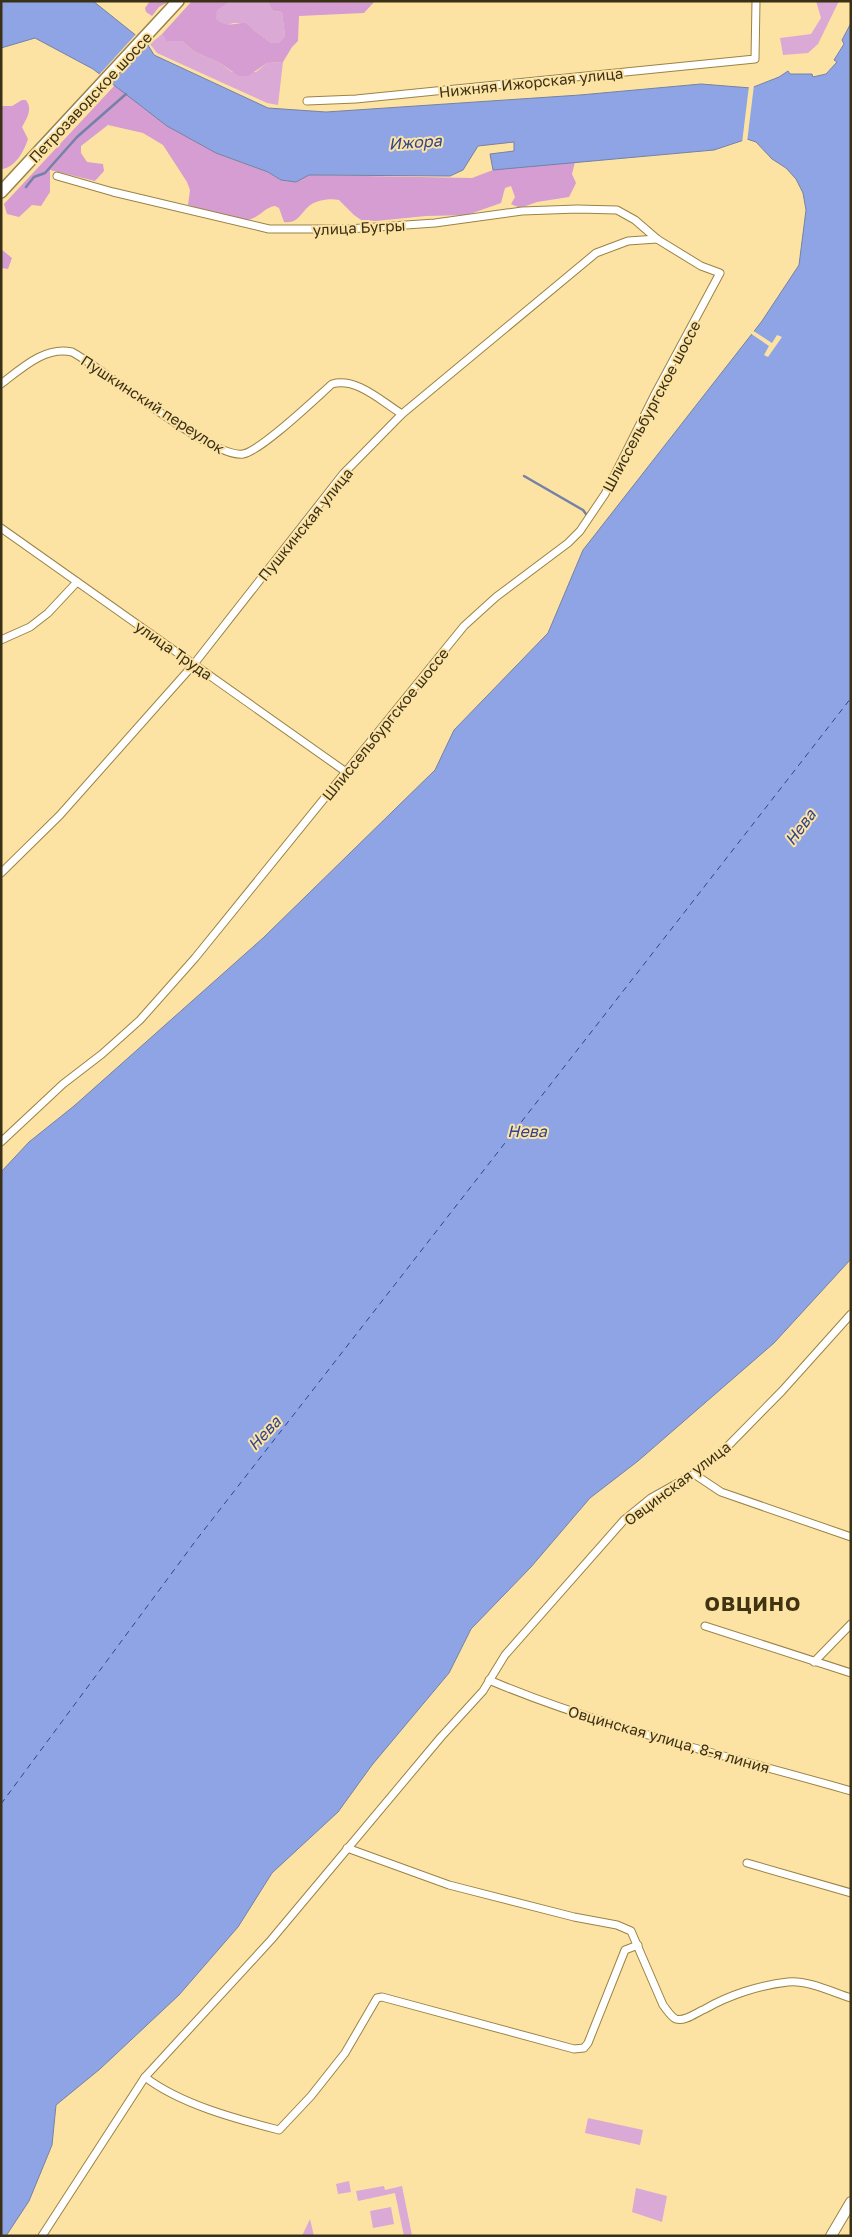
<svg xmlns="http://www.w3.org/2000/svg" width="852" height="2237" font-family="'Golos Text',sans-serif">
<rect width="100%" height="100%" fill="#fde3a3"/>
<!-- green -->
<g fill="#daa9d5">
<path d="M 231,1 L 267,1 L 273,11 L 282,12 L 285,36 L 279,43 L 271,43 C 261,36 250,24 237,23 C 225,23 227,30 215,19 L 217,11 Z"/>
<path d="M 816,1 L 839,1 L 818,44 L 808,53 L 783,55 L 780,38 L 811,34 L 821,18 Z"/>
<path d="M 162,34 L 166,41 L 182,41 L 195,52 L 218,62 L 232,72 L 256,72 L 267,63 L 283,62 L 278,105 L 267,103 L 157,53 L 150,44 Z"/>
<path d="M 588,2118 L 643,2130 L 640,2145 L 585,2133 Z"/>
<path d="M 349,2181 L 351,2192 L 338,2194 L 336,2184 Z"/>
<path d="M 384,2186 L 385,2190 L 402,2186 L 412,2235 L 404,2236 L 395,2193 L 358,2201 L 356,2191 Z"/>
<path d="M 636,2188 L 667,2196 L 662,2222 L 632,2212 Z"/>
<path d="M 391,2207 L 394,2224 L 373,2228 L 370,2211 Z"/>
<path d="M 310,2219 L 314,2236 L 302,2236 Z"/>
</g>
<!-- forest -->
<g fill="#d59dd1">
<path d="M 150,1 L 170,1 L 159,7 L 152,16 L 146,12 L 145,8 Z"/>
<path d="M 192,1 L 231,1 L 217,11 L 216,19 C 225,28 233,23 245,23 L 271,43 L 279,43 L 285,36 L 282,12 L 273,11 L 267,1 L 375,1 L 364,13 L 299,16 L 298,41 L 292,47 L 283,62 L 267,63 L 248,76 L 239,76 L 218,62 L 195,52 L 182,41 L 166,41 L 162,34 Z"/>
<path d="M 115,85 L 167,126 L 216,153 L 268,172 L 281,180 L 296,182 L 309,175 L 472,178 L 493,170 L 575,162 L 572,174 L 576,183 L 569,197 L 537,202 L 520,208 L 511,204 L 515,197 L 511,186 L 505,188 L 501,203 L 467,215 L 426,216 L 376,221 L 361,220 L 354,215 L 339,200 C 330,198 316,200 309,206 C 300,214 298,224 284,222 L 279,208 L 275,206 C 266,207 260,216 251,219 C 238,224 202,209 188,205 L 190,190 L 187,182 L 163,145 L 143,133 L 108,125 L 81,146 L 81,153 L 87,162 L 103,164 L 104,171 L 95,181 L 50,170 L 50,192 L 41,206 L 32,205 L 19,217 L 7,214 L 4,204 Z"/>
<path d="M 22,100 L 26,100 C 33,109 27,118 22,127 L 28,139 C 24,151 16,167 2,169 L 1,106 L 12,106 Z"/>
<path d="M 1,249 L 12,258 L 8,269 L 1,268 Z"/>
</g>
<!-- water -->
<path fill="#8ea4e4" stroke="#7581a6" d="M 1,1 L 93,1 L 148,45 L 154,55 L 268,108 L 326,112 L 580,95 L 701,84 L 751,88 L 779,77 L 788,71 L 790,74 L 812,74 L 813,77 L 826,74 L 837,62 L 834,60 L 844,44 L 842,40 L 851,23 L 851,1259 L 774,1343 L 638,1461 L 590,1498 L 531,1567 L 471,1629 L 449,1673 L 372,1765 L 338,1812 L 272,1873 L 238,1927 L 179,1995 L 100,2069 L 56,2105 L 52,2145 L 29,2201 L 6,2236 L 1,2236 L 1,1172 L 29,1142 L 74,1106 L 263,938 L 435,770 L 454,730 L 548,633 L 583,550 L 762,321 L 799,265 L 806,210 L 803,193 L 796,179 L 786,168 L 772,159 L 756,142 L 747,139 L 714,150 L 493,170 L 490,154 L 514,151 L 514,142 L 478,146 L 463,170 L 450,176 L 309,175 L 296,182 L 281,180 L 268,172 L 216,153 L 167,126 L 93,69 L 35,38 L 1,48 Z"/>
<!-- pier -->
<g fill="#fde3a3">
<path d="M 137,33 L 149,43 L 110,85 L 98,76 Z"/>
<path d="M 754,85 L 747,142 L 742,143 L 749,86 Z"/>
<path d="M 752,330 L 772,343 L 777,335 L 782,337 L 768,357 L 764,355 L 769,346 L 750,333 Z"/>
</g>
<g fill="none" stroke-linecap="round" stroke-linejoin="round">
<!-- stream -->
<g stroke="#7581a6" stroke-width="2.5">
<path d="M 26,187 L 34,177 L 45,173 L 77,137 L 126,94"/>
<path d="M 524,476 L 583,510 L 586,514"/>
</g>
<!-- ferry -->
<path stroke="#30448f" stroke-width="1" stroke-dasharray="6 5" stroke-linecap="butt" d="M 1,1804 L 197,1539 L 851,698"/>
<defs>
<g id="street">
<path d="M 307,101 L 356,99 L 755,59 L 756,1"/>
<path d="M 1,384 C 22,368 45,346 72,352 C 106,370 212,459 243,454 C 261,451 315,399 332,384 C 357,377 382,402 402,414"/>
<path d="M 1,528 L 346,772"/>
<path d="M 1,640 L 30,627 L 48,613 L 77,582"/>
<path d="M 1,873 L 60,815 L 194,664 L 343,474 L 402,414 L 596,253 L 628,241 L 657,239"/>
<path d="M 1,1142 L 63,1084 L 102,1054 L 140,1020 L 195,958 L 464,626 L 496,597 L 568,543 L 580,531 L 605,494 L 654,396 L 720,273 L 701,266 L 657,239 L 635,220 L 617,210 L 577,209 L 522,211 L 435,223 L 348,229 L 269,229 L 113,192 L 57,176"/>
<path d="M 694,1474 L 721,1492 L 851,1537"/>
<path d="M 705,1626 L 851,1673"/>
<path d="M 814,1662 L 851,1624"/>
<path d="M 489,1680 C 604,1729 731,1756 851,1791"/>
<path d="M 347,1848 L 449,1885 L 574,1917 L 617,1925 L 631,1931 L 663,2005 C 667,2010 671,2017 676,2019 C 685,2022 697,2012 705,2009 C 729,1995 760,1985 788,1982 C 808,1980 832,1992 851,1998"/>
<path d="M 747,1863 L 851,1893"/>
<path d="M 145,2077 C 180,2104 236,2119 279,2130 L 311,2096 L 345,2053 L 377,1998 L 382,1997 L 574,2049 L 584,2048 L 588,2043 L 625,1950 L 638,1945"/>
<path d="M 42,2236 L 145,2077 L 271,1940 L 441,1737 L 483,1691 L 505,1655 L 624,1520 L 651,1498 L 694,1474 L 726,1448 L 782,1391 L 851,1314"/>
</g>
<path id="secondary" d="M 831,2236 L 851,2202"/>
<path id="primary" d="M 1,192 L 178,1"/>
</defs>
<!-- street casing -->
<use href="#street" stroke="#9a8345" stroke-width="9"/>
<!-- secondary casing -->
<use href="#secondary" stroke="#9a8345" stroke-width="12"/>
<!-- primary casing -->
<use href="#primary" stroke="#9a8345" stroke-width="14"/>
<!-- street -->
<use href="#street" stroke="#fff" stroke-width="7"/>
<!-- secondary -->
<use href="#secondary" stroke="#fff" stroke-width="10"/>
<!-- primary -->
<use href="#primary" stroke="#fff" stroke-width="11"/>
</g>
<g text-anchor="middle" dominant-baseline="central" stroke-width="4" stroke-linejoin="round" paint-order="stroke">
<!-- street labels -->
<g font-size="15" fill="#3a3016" stroke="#fde3a3">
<text transform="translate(531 82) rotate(-6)">Нижняя Ижорская улица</text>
<text transform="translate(90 97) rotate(-47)">Петрозаводское шоссе</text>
<text transform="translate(359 227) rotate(-3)">улица Бугры</text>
<text transform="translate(153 404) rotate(33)">Пушкинский переулок</text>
<text transform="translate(651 406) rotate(-62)">Шлиссельбургское шоссе</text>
<text transform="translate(305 524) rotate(-51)">Пушкинская улица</text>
<text transform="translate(174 650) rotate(35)">улица Труда</text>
<text transform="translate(385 724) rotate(-51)">Шлиссельбургское шоссе</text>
<text transform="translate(677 1483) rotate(-37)">Овцинская улица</text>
<text transform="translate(669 1739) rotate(16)">Овцинская улица, 8-я линия</text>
</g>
<!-- water labels -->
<g font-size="16" font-style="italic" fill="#30448f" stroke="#fde3a3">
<text transform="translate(415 142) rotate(-4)">Ижора</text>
<text transform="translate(800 827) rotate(-53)">Нева</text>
<text x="527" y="1131">Нева</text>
<text transform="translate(264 1433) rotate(-47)">Нева</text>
</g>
<!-- district labels -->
<g font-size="20" font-weight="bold" letter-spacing="1" fill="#3f3311" stroke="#fde3a3">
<text x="753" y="1603">ОВЦИНО</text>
</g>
</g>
<!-- border -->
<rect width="852" height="2237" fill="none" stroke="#3a3016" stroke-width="5"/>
</svg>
